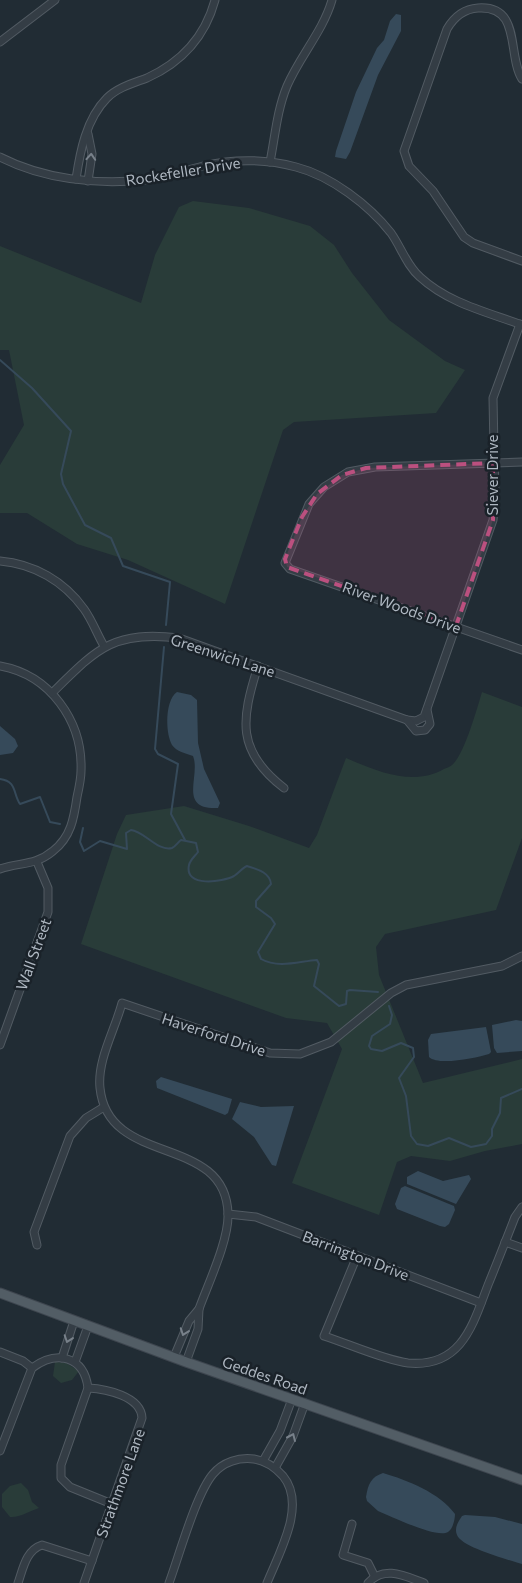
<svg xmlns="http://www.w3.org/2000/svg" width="522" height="1583" font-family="Commissioner,sans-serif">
<rect width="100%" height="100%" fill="#212c34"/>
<!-- green -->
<g fill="#293c39">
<path d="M 193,201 L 249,208 L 310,226 L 334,245 L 352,273 L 389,320 L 445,361 L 465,370 L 436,413 L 294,422 L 283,430 L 225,604 L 128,560 L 77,544 L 27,513 L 0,513 L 0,465 L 24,425 L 9,350 L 0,350 L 0,246 L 141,303 L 155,255 L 179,207 Z"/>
<path d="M 482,692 L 522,707 L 522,838 L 496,910 L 385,934 L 376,947 L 379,975 L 423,1083 L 522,1059 L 522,1144 L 485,1151 L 450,1161 L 411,1156 L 397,1162 L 379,1215 L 292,1183 L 342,1049 L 327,1023 L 286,1018 L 81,944 L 117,834 L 126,815 L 184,806 L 249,826 L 309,848 L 317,835 L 346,758 C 376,771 413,787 444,769 C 447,768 452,766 454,763 C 465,751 477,709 482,692 Z"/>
<path d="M 55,1362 L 66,1363 L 79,1371 L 72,1380 L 61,1383 L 53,1376 Z"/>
<path d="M 21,1483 L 28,1490 L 32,1502 L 39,1508 C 30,1511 19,1518 10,1517 L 2,1507 L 2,1494 L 10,1486 Z"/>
</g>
<!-- water -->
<g fill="#364a5a">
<path d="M 396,14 L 401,15 L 401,31 L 378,75 L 350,152 L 346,159 L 335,157 L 336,151 L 356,92 L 377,48 L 384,40 L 390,21 Z"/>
<path d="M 177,692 L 191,695 L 197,700 L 198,743 L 204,769 L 220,803 L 218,808 C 177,810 201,776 193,756 C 185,753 177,752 172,745 C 165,733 165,700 177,692 Z"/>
<path d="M 0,726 L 15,739 L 18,746 L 13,753 L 0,755 Z"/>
<path d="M 516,1020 L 522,1021 L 522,1051 L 497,1053 L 494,1048 L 492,1025 Z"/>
<path d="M 486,1027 L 491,1052 L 489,1054 C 476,1058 438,1066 429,1057 L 428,1040 L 431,1034 Z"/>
<path d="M 161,1077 L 232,1099 L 228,1113 L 225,1115 L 157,1088 L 156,1081 Z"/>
<path d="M 240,1102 L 261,1107 L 294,1106 L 276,1166 L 272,1165 L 254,1137 L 232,1119 Z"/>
<path d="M 418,1171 L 443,1181 L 469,1175 L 471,1179 L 456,1204 L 407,1184 L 407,1177 Z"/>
<path d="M 405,1186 L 454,1206 L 455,1210 L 449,1224 L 445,1227 L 440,1226 L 397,1209 L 395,1204 L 401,1188 Z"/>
<path d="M 383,1473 C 407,1480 440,1493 455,1514 C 455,1519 453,1529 448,1532 C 437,1539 391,1516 378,1511 L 367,1501 L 366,1497 C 368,1484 371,1477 383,1473 Z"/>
<path d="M 465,1515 L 495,1517 L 522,1524 L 522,1564 C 509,1560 461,1547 457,1535 C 454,1528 458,1522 462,1516 Z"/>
</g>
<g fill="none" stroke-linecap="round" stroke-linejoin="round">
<!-- stream -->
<g stroke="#364a5a" stroke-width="2">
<path d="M 0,360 L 32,388 L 71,431 L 61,474 L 63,484 L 85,525 L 111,538 L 123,566 L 170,582 L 166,625"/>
<path d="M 164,647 L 155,749 L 158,754 L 178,764 L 171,814 L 185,840"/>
<path d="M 0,779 C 17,781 13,794 20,804 L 40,797 L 50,822 L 60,824"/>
<path d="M 83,828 L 80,842 L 84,851 L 100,841 L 127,849 L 126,833 L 131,830 C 144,831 158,852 172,848 C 176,846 178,842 181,840 L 196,843 L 198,852 C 195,856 190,860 189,865 C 184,888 223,882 234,876 C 239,873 242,868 247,866 C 256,869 270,872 271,884 L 256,901 L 256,907 L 271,918 L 275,924 L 258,952 L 261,959 C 279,969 300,961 317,960 L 319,964 L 314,986 L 339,1006 L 346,1004 L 347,991 L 350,990 L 378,992"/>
<path d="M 389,1006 L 392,1015 L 390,1024 L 372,1036 L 369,1046 L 371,1049 L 382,1051 L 401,1043 L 413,1048 L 414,1057 L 399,1078 L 406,1096 L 411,1136 L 417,1144 L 428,1146 L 449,1138 L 471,1147 L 486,1144 L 492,1136 L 492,1129 L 500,1113 L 501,1098 L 522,1089"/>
</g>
<defs>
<g id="minor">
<path d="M 0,42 L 55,0"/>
<path d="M 522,79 C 507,55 522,5 478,8 C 463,9 454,17 447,29 L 404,151 L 409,166 L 433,191 L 464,237 L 473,243 L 522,261"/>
<path d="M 88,134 L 92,154 L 88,181"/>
<path d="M 0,157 C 43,179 96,185 144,180 C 164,178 183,171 203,166 C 233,159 266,159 296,167 C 331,176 369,205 391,233 C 401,247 407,266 420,277 C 448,303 487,312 522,325"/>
<path d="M 270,162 C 275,137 277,110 287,86 C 300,56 323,31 332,0"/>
<path d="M 76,179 C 80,152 86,119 107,98 C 118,87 134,83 147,78 C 182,62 205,37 215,0"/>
<path d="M 522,462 L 375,467 L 348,472 L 324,487 L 309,504 L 285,563 L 290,569 L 522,650"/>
<path d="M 0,561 C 34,564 64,581 84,609 C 92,620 97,634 104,646"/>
<path d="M 0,666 C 50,675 83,721 81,771 C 81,779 79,788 77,797 C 74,818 71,837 53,851 C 35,866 20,862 0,869"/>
<path d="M 258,666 C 241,720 236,751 284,788"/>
<path d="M 52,693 C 96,650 112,630 179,638 L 407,720 L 416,721 L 424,717 L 493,520 L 495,501 L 493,398 L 520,324"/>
<path d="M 407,720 L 416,731 L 425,730 L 430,724 L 427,710"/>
<path d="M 0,1045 L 48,912 L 48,888 L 37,862"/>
<path d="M 228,1214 L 256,1217 L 481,1303"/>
<path d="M 505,1242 L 522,1248"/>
<path d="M 37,1245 L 34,1232 L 70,1136 L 86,1118 L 104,1107"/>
<path d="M 357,1256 L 324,1336 C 349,1344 384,1360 408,1363 C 462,1368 473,1324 488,1285 C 497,1263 506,1240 515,1217 L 522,1207"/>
<path d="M 199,1309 C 208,1284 229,1240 228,1214 C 226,1133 108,1168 100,1088 C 97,1060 115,1030 122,1003 L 270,1053 L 300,1054 L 331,1042 L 391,993 L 406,985 L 502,966 L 522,956"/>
<path d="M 0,1352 L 23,1361 L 32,1368"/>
<path d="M 174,1357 L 189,1321 L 199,1309 L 198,1329 L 186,1362"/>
<path d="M 62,1358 L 74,1321"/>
<path d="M 75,1362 L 88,1326"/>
<path d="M 0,1451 L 32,1368 C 57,1350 84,1356 88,1388 L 61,1465 L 61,1478 L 70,1487 L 112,1504"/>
<path d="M 263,1461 L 280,1431 L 292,1399"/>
<path d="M 275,1468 L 293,1436 L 305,1403"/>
<path d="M 352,1524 L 343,1555 L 368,1563 L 375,1577"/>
<path d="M 18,1583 C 23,1569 26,1550 42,1545 L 92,1561"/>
<path d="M 84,1583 L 142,1418 C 141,1396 106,1389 88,1388"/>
<path d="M 169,1583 C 179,1556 196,1494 213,1474 C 223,1462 239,1457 254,1459 C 266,1461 275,1467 283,1476 C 307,1505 279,1553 267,1583"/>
<path d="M 368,1583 C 384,1565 405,1576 424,1583"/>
</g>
<path id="major" d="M 0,1293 L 186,1362 L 522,1480"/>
</defs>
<!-- minor casing -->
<use href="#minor" stroke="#525b63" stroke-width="9"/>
<!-- major casing -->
<use href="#major" stroke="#3e464f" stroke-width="11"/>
<!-- minor -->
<use href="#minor" stroke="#343d45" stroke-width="7"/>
<!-- major -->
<use href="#major" stroke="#525d65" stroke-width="9"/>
</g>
<!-- one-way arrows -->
<defs><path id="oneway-chevron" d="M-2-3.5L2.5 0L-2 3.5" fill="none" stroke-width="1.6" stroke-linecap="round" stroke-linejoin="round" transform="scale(1.25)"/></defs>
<g stroke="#78818a">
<use href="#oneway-chevron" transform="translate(91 157) rotate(-86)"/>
<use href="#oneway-chevron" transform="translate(184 1332) rotate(110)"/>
<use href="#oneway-chevron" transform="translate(68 1339) rotate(109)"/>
<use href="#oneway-chevron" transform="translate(292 1437) rotate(-66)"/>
</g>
<!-- marked area -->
<path fill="#bb507f" fill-opacity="0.2" stroke="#bb507f" stroke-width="4" stroke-dasharray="10 6" stroke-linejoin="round" d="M 493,463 L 493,520 L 456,626 L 287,567 L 285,559 L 302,517 L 317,494 L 342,475 L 366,468 Z"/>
<g text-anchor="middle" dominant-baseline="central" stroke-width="5" stroke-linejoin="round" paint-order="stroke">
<!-- street labels -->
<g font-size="15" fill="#afb8c2" stroke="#1a2229">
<text transform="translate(183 171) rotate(-9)">Rockefeller Drive</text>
<text transform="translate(492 475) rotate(-90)">Siever Drive</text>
<text transform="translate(402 607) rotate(20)">River Woods Drive</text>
<text transform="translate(223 655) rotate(18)">Greenwich Lane</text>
<text transform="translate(33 954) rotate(-70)">Wall Street</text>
<text transform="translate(214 1034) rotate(18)">Haverford Drive</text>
<text transform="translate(356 1255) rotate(21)">Barrington Drive</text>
<text transform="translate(265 1375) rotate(19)">Geddes Road</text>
<text transform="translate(120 1483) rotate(-70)">Strathmore Lane</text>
</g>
</g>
</svg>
